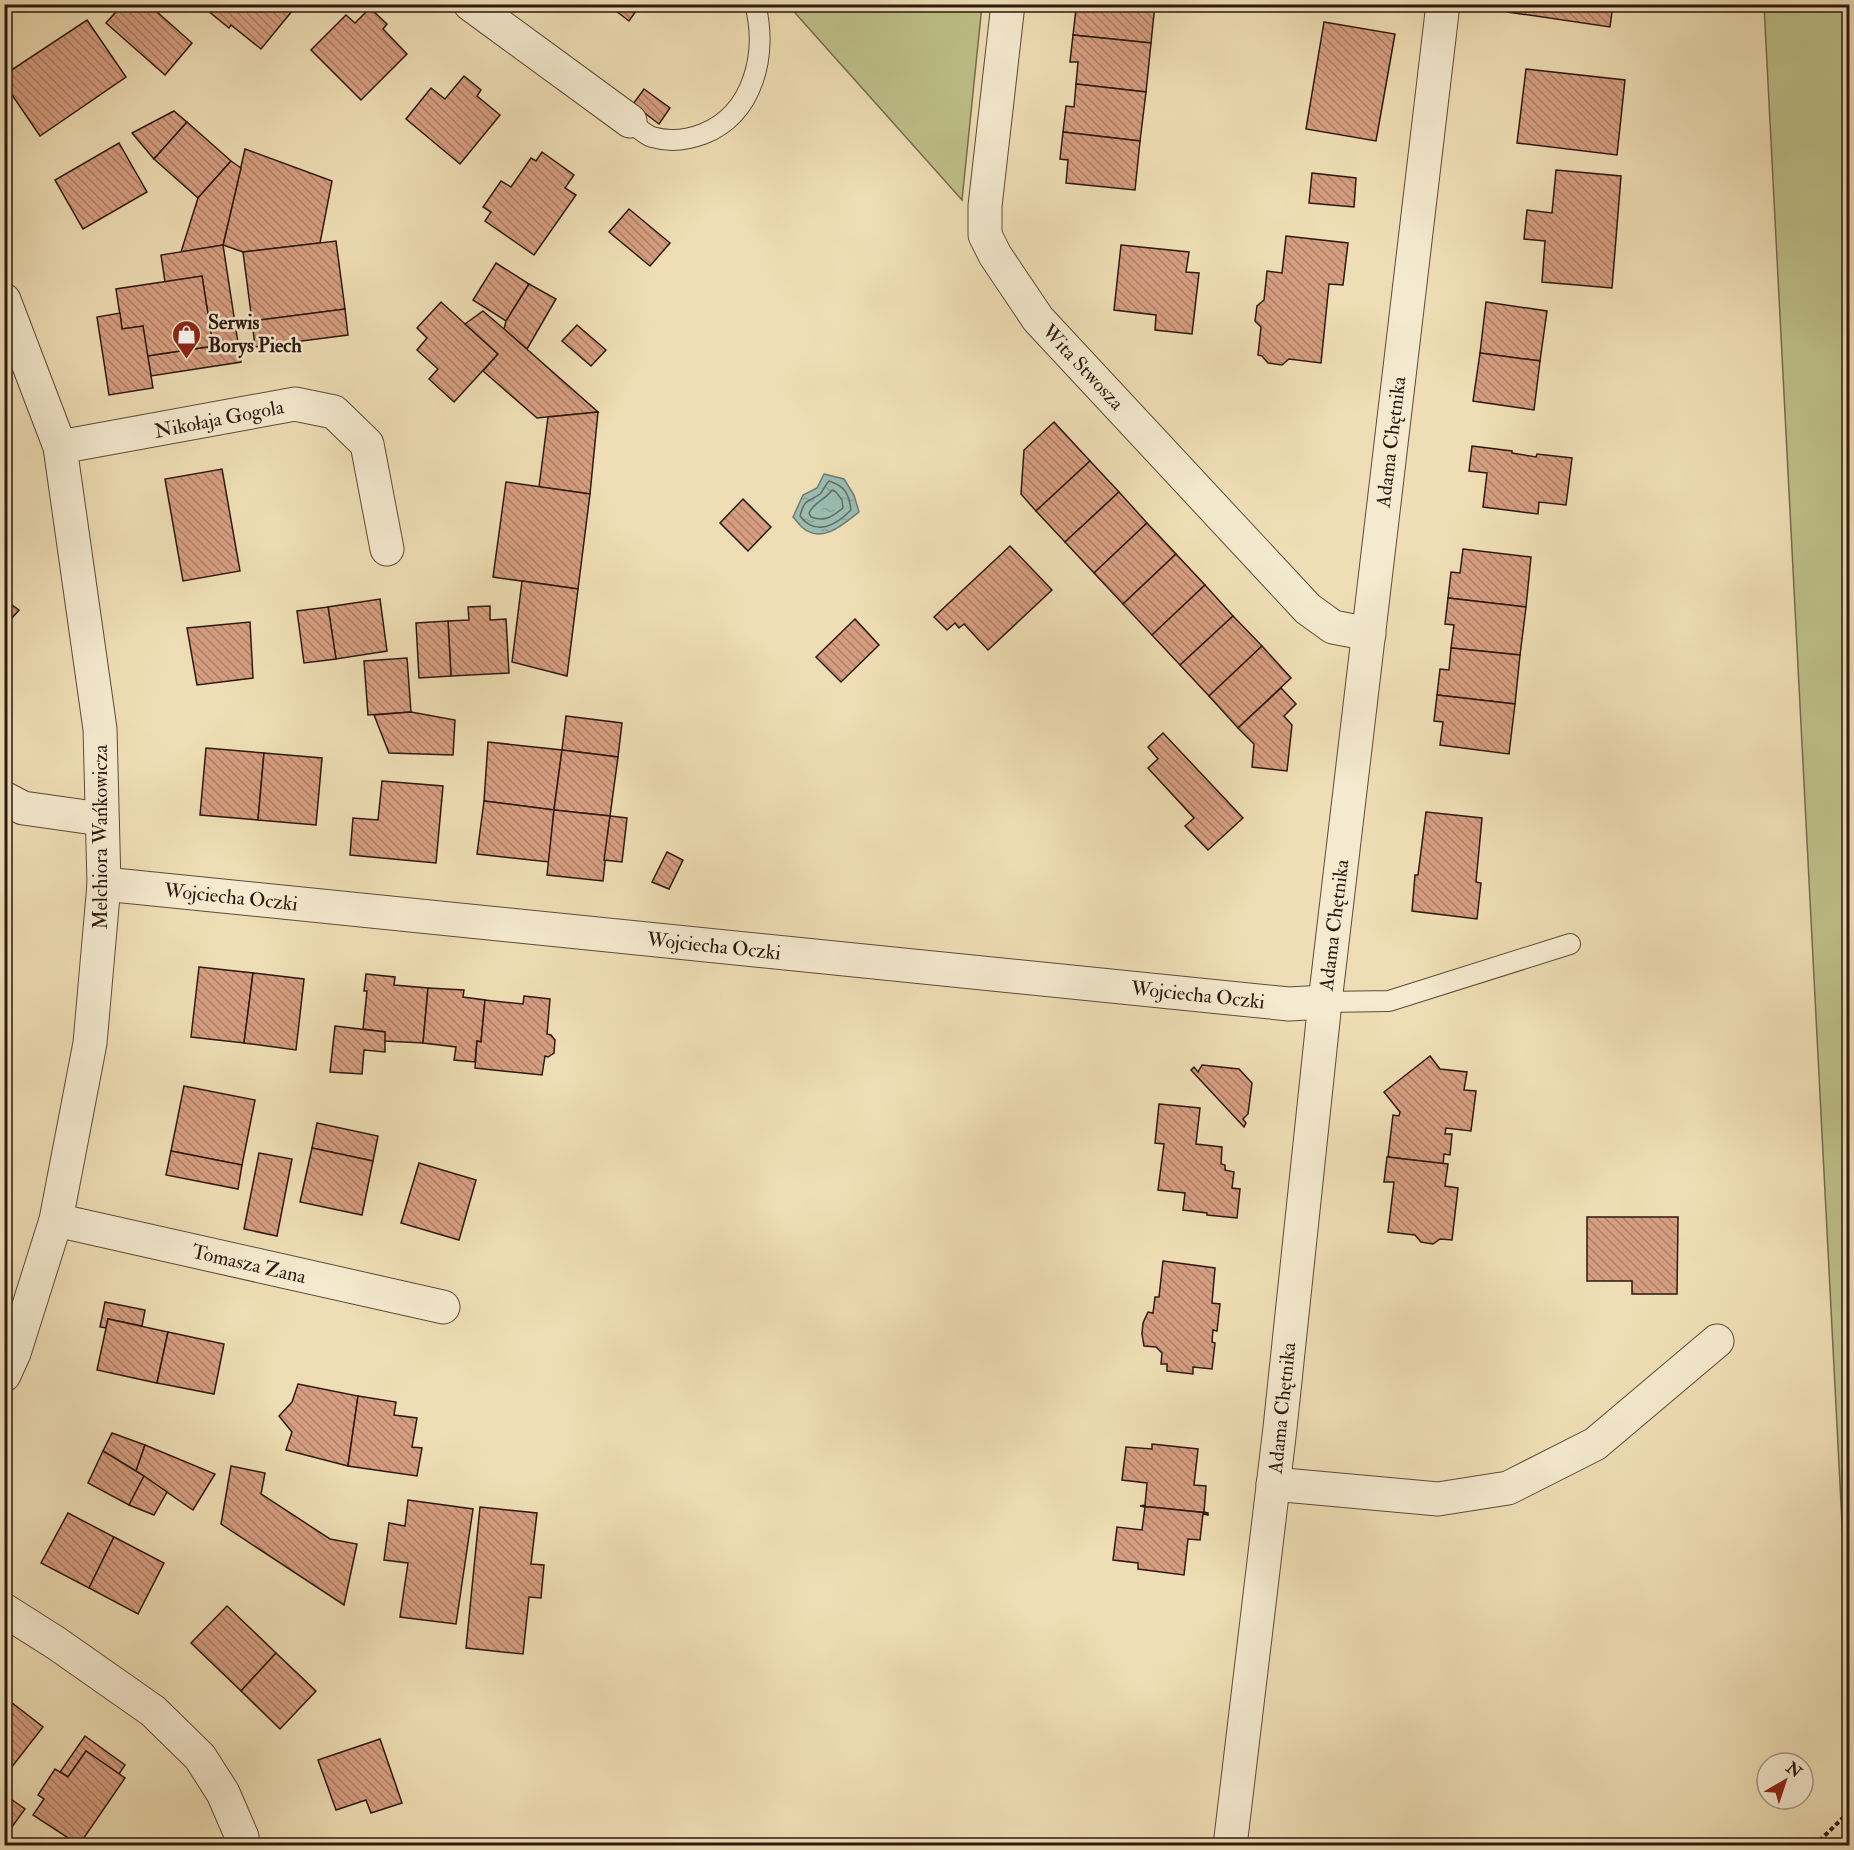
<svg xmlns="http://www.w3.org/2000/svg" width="1854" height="1850" font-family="'IM FELL Double Pica',serif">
<defs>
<pattern id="water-ripples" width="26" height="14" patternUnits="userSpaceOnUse" patternTransform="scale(1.5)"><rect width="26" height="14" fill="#9abcb1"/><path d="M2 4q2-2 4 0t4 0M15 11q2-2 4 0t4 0" fill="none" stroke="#85a197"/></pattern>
<pattern id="building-back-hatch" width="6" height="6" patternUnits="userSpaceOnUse" patternTransform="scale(1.5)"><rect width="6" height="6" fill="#d69e81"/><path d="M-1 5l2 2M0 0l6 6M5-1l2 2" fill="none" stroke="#ae8068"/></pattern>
</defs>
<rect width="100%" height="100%" fill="#efdeb5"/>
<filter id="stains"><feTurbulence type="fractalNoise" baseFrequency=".00333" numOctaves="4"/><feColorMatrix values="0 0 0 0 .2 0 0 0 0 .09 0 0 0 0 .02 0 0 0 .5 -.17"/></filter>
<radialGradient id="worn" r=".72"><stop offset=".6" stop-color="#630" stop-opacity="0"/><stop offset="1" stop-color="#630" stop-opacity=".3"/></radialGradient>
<!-- grass -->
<g fill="#bec08a" stroke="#766c4d" stroke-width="1.5">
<path d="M 788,5 L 982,5 L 962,200 Z"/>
<path d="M 1764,5 L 1849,5 L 1849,1659 Z"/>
</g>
<!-- water -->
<path fill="url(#water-ripples)" stroke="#6e7b71" stroke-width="1.5" d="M 824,474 L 844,479 L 854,495 L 859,512 C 844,524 822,544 803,528 C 799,525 796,520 793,517 L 803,495 L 817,488 Z"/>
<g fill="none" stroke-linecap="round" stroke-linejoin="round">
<!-- shore -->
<g stroke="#646a60" stroke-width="1.5">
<path d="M 829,481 C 845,486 849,494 851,510 C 836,525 816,537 800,516 C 805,497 808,503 820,494 C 824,490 825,485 829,481 Z"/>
<path d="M 832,490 L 836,492 L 842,500 L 843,508 C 832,517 825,522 811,517 L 809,513 C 814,502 824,501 832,490 Z"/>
</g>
</g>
<!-- building -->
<g fill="url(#building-back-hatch)" stroke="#2d1910" stroke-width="1.5">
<path d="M 123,4 L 148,4 L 192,43 L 165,75 L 106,23 Z"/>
<path d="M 211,4 L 296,4 L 297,5 L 261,49 L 231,25 L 229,28 L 207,10 Z"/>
<path d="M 607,4 L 641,4 L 629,21 Z"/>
<path d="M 1085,4 L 1155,4 L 1151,43 L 1073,35 L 1076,9 L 1084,9 Z"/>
<path d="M 1509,4 L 1613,4 L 1610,27 L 1508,12 Z"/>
<path d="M 370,8 L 387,24 L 383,29 L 407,54 L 361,100 L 311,50 L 346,15 L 355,23 Z"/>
<path d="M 87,20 L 126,77 L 40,136 L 4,83 L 4,75 Z"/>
<path d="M 1324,22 L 1395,34 L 1376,141 L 1306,129 Z"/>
<path d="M 1073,35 L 1151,43 L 1146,92 L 1076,84 L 1078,62 L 1070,62 Z"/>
<path d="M 1526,69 L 1625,80 L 1617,155 L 1517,143 Z"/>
<path d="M 464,76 L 481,90 L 477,96 L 500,115 L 460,164 L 406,119 L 431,88 L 445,99 Z"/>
<path d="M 1076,84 L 1146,92 L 1140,141 L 1063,132 L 1066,106 L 1074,107 Z"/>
<path d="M 644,89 L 670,108 L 659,124 L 633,104 Z"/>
<path d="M 174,111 L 187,122 L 154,159 L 132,133 Z"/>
<path d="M 187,122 L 231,161 L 198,198 L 154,159 Z"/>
<path d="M 1063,132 L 1140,141 L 1135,190 L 1066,183 L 1068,160 L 1060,159 Z"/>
<path d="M 119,143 L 147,192 L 83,229 L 55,180 Z"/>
<path d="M 245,149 L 332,181 L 320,243 L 243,252 L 223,245 Z"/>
<path d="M 542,152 L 574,175 L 565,188 L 576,195 L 534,255 L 485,221 L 491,212 L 483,207 L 501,181 L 511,187 L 531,158 L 536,161 Z"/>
<path d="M 231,161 L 241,168 L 223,245 L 181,252 L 198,198 Z"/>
<path d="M 1556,170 L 1621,176 L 1612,288 L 1542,282 L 1545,241 L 1524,239 L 1527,210 L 1552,213 Z"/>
<path d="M 1312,173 L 1356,178 L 1354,207 L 1309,203 Z"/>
<path d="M 629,209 L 670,243 L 650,266 L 609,232 Z"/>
<path d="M 1286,236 L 1348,243 L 1343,285 L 1329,284 L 1321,363 L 1289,359 L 1282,365 L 1268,363 L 1262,356 L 1258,355 L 1261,327 L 1255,321 L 1257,306 L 1264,300 L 1267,271 L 1282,273 Z"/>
<path d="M 336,241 L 345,309 L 252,321 L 243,252 Z"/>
<path d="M 223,245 L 241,362 L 151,376 L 147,356 L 213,346 L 202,276 L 165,282 L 161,255 Z"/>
<path d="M 1121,245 L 1189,252 L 1186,272 L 1199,273 L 1192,334 L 1155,330 L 1156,315 L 1114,310 Z"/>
<path d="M 496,263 L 529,284 L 506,321 L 473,300 Z"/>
<path d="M 202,276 L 213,346 L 147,356 L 143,326 L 122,329 L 116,289 Z"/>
<path d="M 529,284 L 556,299 L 527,349 L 504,329 L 506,321 Z"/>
<path d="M 441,302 L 498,354 L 454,402 L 429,379 L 438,369 L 417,350 L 427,338 L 417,328 Z"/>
<path d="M 1486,302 L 1547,311 L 1540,361 L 1480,353 Z"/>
<path d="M 345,309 L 348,335 L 255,347 L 252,321 Z"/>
<path d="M 483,311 L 504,329 L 598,412 L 537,418 L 483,371 L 498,354 L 465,324 Z"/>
<path d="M 120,313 L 122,329 L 143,326 L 153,388 L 109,395 L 97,317 Z"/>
<path d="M 577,325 L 606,350 L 591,366 L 562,341 Z"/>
<path d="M 1480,353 L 1540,361 L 1534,410 L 1473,401 Z"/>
<path d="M 598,412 L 590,494 L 539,487 L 548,417 Z"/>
<path d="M 1054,422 L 1090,461 L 1036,511 L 1021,494 L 1024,450 Z"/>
<path d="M 1472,446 L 1512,451 L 1512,453 L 1536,457 L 1537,454 L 1572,458 L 1566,505 L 1539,502 L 1538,514 L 1483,507 L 1487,473 L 1469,471 Z"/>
<path d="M 1090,461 L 1119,492 L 1065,542 L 1036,511 Z"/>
<path d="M 222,469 L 240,571 L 183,581 L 165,479 Z"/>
<path d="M 506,482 L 590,494 L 578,589 L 493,577 Z"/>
<path d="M 1119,492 L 1147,523 L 1094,573 L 1065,542 Z"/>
<path d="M 743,499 L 771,527 L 748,551 L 720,523 Z"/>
<path d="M 1147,523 L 1176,554 L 1123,604 L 1094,573 Z"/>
<path d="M 1010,546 L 1052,590 L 988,650 L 964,624 L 959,628 L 955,623 L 947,630 L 934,617 Z"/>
<path d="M 1463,549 L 1531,557 L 1526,607 L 1448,598 L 1451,572 L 1460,573 Z"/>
<path d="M 1176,554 L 1205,585 L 1152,635 L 1123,604 Z"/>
<path d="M 522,581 L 578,589 L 567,676 L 512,662 Z"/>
<path d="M 1205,585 L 1233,616 L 1180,665 L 1152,635 Z"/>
<path d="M 1448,598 L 1526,607 L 1520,655 L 1451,648 L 1454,625 L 1445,624 Z"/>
<path d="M 4,599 L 19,610 L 4,627 Z"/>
<path d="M 380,599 L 387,651 L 336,659 L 328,607 Z"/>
<path d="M 490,606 L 490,620 L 506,619 L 509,673 L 451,676 L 448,621 L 469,620 L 468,607 Z"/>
<path d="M 328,607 L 336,659 L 304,663 L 297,611 Z"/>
<path d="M 1233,616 L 1262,646 L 1209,696 L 1180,665 Z"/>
<path d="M 855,619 L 879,645 L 841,682 L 816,657 Z"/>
<path d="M 448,621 L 451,676 L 419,678 L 416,623 Z"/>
<path d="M 250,622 L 253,678 L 197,685 L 187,628 Z"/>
<path d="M 1262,646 L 1291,678 L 1238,728 L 1209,696 Z"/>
<path d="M 1451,648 L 1520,655 L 1515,704 L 1437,695 L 1440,669 L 1449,670 Z"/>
<path d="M 407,658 L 411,712 L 368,715 L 364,661 Z"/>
<path d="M 1281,688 L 1296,704 L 1284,716 L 1292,725 L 1287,771 L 1252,767 L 1254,744 L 1238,728 Z"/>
<path d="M 1437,695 L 1515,704 L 1509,754 L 1440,745 L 1443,722 L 1434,721 Z"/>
<path d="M 411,712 L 455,720 L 453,755 L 389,753 L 374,715 Z"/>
<path d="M 566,716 L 622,723 L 618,757 L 562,750 Z"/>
<path d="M 1163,733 L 1243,818 L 1208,850 L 1185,826 L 1194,818 L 1148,768 L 1158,759 L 1148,747 Z"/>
<path d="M 488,742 L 562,750 L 554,810 L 484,801 Z"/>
<path d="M 206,748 L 264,753 L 258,820 L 200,815 Z"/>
<path d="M 562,750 L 618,757 L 610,816 L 554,810 Z"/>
<path d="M 264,753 L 322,758 L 316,825 L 258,820 Z"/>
<path d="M 382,781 L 443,786 L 436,863 L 350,855 L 353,818 L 378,820 Z"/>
<path d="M 484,801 L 554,810 L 549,862 L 477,854 Z"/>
<path d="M 554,810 L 610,816 L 603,881 L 547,875 Z"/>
<path d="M 1426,812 L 1482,818 L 1476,882 L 1481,883 L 1477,919 L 1412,911 L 1415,875 L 1418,875 Z"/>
<path d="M 610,816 L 627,818 L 622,862 L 604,860 Z"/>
<path d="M 667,852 L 683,860 L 669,889 L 652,882 Z"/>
<path d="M 199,967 L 253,973 L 244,1043 L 191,1037 Z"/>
<path d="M 253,973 L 304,979 L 296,1050 L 244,1043 Z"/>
<path d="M 366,974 L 395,977 L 394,985 L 428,988 L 423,1043 L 384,1041 L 385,1032 L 363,1029 L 367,991 L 364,991 Z"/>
<path d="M 428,988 L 464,990 L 463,997 L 485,1000 L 481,1042 L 477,1041 L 475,1062 L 454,1060 L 456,1047 L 423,1043 Z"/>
<path d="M 524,996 L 550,999 L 547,1034 L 551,1035 L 555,1040 L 554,1053 L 548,1057 L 545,1056 L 542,1075 L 475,1068 L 477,1041 L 481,1042 L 485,1000 L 523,1004 Z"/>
<path d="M 335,1026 L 385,1032 L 385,1052 L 364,1050 L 362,1074 L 330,1072 Z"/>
<path d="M 1430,1056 L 1440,1069 L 1467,1072 L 1464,1090 L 1476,1091 L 1471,1131 L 1446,1128 L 1445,1134 L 1452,1134 L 1450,1155 L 1444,1154 L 1443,1164 L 1388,1157 L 1393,1115 L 1399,1116 L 1400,1112 L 1384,1092 Z"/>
<path d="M 1202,1065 L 1239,1069 L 1252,1083 L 1248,1114 L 1243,1119 L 1246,1123 L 1244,1127 L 1191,1070 L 1194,1067 L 1198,1072 Z"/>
<path d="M 184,1086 L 255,1100 L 242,1165 L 171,1151 Z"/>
<path d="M 1159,1104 L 1200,1108 L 1196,1144 L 1222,1147 L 1221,1164 L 1225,1165 L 1225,1170 L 1234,1172 L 1232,1188 L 1240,1189 L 1237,1218 L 1207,1215 L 1207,1213 L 1183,1210 L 1185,1193 L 1158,1190 L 1164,1144 L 1155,1143 Z"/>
<path d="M 317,1123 L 378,1136 L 373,1161 L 312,1148 Z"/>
<path d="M 312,1148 L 373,1161 L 362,1215 L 300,1202 Z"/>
<path d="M 171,1151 L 242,1165 L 238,1189 L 166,1175 Z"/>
<path d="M 259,1153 L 292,1159 L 277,1236 L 244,1229 Z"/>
<path d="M 1387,1157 L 1448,1164 L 1445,1186 L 1458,1188 L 1452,1240 L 1440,1239 L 1433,1244 L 1421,1242 L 1415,1235 L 1388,1232 L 1394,1182 L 1384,1182 Z"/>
<path d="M 419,1163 L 476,1180 L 459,1240 L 401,1223 Z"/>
<path d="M 1587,1217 L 1678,1217 L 1677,1294 L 1632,1294 L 1632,1281 L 1587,1281 Z"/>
<path d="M 1163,1261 L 1215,1268 L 1212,1303 L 1220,1304 L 1217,1331 L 1213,1330 L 1212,1342 L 1215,1343 L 1212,1369 L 1193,1367 L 1193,1374 L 1167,1371 L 1167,1364 L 1161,1364 L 1162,1353 L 1156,1347 L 1144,1346 L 1142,1334 L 1143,1323 L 1148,1312 L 1153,1313 L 1155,1297 L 1159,1297 Z"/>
<path d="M 105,1302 L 145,1310 L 142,1326 L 108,1319 L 106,1328 L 100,1327 Z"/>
<path d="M 108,1319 L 168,1332 L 157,1383 L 97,1370 Z"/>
<path d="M 168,1332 L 224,1344 L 214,1394 L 157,1383 Z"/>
<path d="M 298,1384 L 358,1396 L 348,1466 L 286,1450 L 292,1432 L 279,1416 L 292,1402 Z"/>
<path d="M 358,1396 L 396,1402 L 394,1415 L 417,1418 L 412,1447 L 422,1448 L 417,1476 L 348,1466 Z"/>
<path d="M 112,1433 L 145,1445 L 136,1471 L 103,1451 Z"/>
<path d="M 1152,1444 L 1198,1449 L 1194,1485 L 1206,1486 L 1204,1512 L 1208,1513 L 1140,1506 L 1145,1505 L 1147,1483 L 1122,1480 L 1126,1447 L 1152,1449 Z"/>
<path d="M 145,1445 L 215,1474 L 193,1510 L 136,1471 Z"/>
<path d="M 103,1451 L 144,1476 L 129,1505 L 88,1483 Z"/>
<path d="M 231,1466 L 265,1473 L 261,1494 L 330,1539 L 357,1544 L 344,1605 L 221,1524 Z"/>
<path d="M 144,1476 L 167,1492 L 154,1515 L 129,1505 Z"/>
<path d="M 408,1500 L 473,1509 L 456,1624 L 400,1617 L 408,1563 L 384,1560 L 389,1523 L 405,1526 Z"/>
<path d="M 1140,1506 L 1208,1513 L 1208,1515 L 1203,1514 L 1200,1540 L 1188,1539 L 1184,1575 L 1138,1569 L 1138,1563 L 1113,1560 L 1117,1527 L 1142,1530 L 1145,1507 Z"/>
<path d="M 480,1507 L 537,1513 L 531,1564 L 544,1565 L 541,1598 L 529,1597 L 523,1654 L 466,1648 Z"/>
<path d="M 68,1513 L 114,1537 L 89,1588 L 41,1563 Z"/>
<path d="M 114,1537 L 164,1563 L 138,1614 L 89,1588 Z"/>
<path d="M 227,1606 L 276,1653 L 241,1691 L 191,1643 Z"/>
<path d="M 276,1653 L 316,1691 L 280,1729 L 241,1691 Z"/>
<path d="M 11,1702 L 43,1727 L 11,1768 L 4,1763 L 4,1711 Z"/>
<path d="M 85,1736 L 125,1765 L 119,1774 L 86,1751 L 68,1777 L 60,1772 Z"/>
<path d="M 380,1739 L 402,1803 L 371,1813 L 366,1800 L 336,1810 L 318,1760 Z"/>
<path d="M 86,1751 L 125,1778 L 79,1845 L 33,1815 L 44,1799 L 38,1795 L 55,1769 L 68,1777 Z"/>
<path d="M 5,1795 L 25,1809 L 9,1831 L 4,1828 Z"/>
</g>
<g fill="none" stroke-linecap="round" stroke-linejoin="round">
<defs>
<g id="service">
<path d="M 630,121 C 636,126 645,135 652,137 C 669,142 687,140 703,134 C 754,114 768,53 755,4"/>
<path d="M 1325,1002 L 1389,1001 L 1570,944"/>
</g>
<g id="minor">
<path d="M 470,4 L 630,121"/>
<path d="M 1008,4 L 985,206 L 985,235 L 995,255 L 1038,319 L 1308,609 L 1333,627 L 1369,634"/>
<path d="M 4,300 L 60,447 L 100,729 L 104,884 L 90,1043 L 56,1220 L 14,1353 L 4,1375"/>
<path d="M 60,447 L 295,404 L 334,412 L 367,444 L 387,549"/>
<path d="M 4,798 L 23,808 L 101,819"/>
<path d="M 104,884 L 1289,1004 L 1325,1002"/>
<path d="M 56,1220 L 443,1307"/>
<path d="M 1273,1484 L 1438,1499 L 1508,1488 L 1595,1444 L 1717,1341"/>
<path d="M 4,1610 L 56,1643 L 153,1711 L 200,1757 L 223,1793 L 242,1837 L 243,1846"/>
<path d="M 1230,1846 L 1280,1428 L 1325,1002 L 1443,4"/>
</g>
</defs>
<!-- service casing -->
<use href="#service" stroke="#5e4a39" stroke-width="22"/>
<!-- minor casing -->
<use href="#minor" stroke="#5e4a39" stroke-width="35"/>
<!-- path -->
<path stroke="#2d1910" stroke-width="4" stroke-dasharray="4.5 3" stroke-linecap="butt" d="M 1814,1846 L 1850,1811"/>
<!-- service -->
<use href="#service" stroke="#f5eacf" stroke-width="20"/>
<!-- minor -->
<use href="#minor" stroke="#f5eacf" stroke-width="33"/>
</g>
<!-- icons -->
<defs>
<symbol id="shop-pin" viewBox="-11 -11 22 30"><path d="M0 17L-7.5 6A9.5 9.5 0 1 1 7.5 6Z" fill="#8f2418" stroke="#f5eacf"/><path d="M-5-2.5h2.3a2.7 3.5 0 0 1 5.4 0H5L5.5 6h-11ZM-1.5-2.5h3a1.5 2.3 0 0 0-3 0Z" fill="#fff"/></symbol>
</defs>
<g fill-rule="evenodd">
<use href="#shop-pin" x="170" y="318" width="33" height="45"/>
</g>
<g text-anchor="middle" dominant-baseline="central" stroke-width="5" stroke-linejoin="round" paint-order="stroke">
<!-- poi labels -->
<g font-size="20" font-weight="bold" fill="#2d1910" stroke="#f5eacf" text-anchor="start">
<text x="208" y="322">Serwis<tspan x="208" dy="23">Borys Piech</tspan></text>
</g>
<!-- street labels -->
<g font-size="20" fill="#2d1910" stroke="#f5eacf">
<text transform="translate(1083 367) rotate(47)">Wita Stwosza</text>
<text transform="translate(219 419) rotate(-11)">Nikołaja Gogola</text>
<text transform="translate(1391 442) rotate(-83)">Adama Chętnika</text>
<text transform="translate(100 837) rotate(-90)">Melchiora Wańkowicza</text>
<text transform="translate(231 897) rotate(6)">Wojciecha Oczki</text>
<text transform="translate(1334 925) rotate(-83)">Adama Chętnika</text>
<text transform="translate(714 946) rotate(6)">Wojciecha Oczki</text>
<text transform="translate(1198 995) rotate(6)">Wojciecha Oczki</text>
<text transform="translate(249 1264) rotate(13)">Tomasza Zana</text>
<text transform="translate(1282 1408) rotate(-84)">Adama Chętnika</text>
</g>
</g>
<!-- margin -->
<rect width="1854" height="1850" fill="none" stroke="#efdeb5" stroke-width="24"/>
<rect x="6" y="6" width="1842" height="1838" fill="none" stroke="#2d1910" stroke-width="3"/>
<rect x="12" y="12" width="1830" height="1826" fill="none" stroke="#2d1910" stroke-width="1.5"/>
<!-- north arrow -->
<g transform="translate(1785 1781) rotate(39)"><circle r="28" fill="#f5eacf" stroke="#a59683" stroke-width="1.5"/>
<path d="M0-4.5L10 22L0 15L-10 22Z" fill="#8f2418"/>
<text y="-9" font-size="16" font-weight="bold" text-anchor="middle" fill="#2d1910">N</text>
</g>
<rect width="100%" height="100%" filter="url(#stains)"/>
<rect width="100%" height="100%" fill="url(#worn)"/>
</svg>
